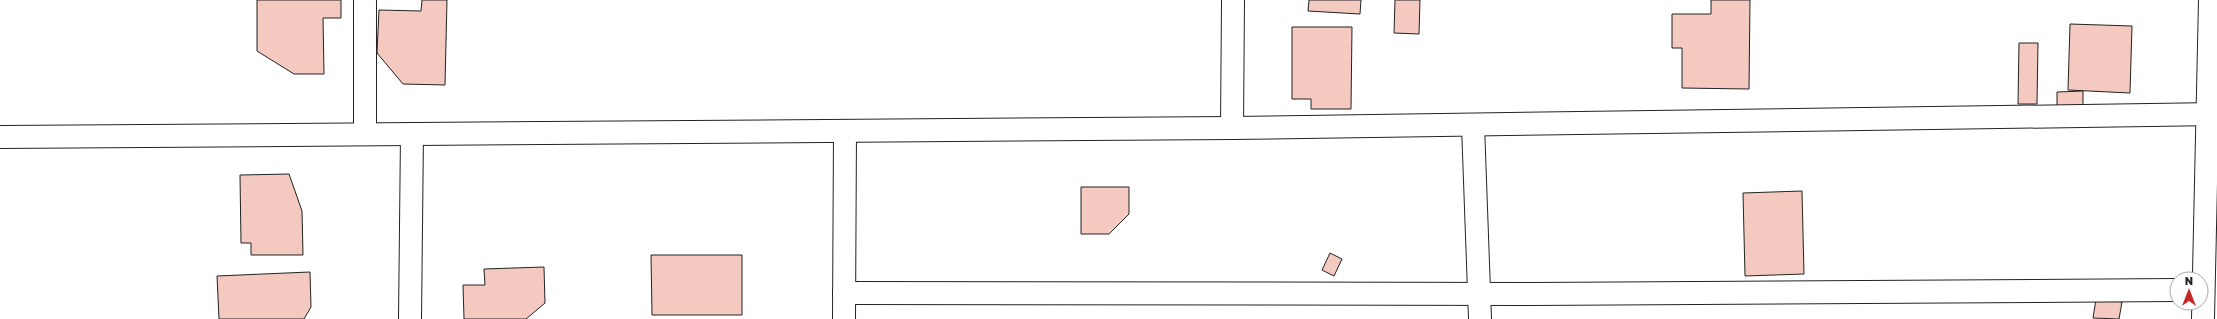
<svg xmlns="http://www.w3.org/2000/svg" width="2217" height="319" font-family="'Golos Text',sans-serif">
<rect width="100%" height="100%" fill="#fff"/>
<!-- building -->
<g fill="#f3c9c0" stroke="#222">
<path d="M 257,0 L 341,0 L 341,18 L 323,18 L 324,74 L 294,74 L 257,51 Z"/>
<path d="M 422,0 L 447,0 L 445,85 L 403,84 L 377,53 L 379,10 L 421,11 Z"/>
<path d="M 1309,0 L 1361,0 L 1360,14 L 1308,11 Z"/>
<path d="M 1395,0 L 1420,0 L 1419,34 L 1394,33 Z"/>
<path d="M 1711,0 L 1750,0 L 1749,89 L 1682,88 L 1682,48 L 1672,48 L 1672,14 L 1711,14 Z"/>
<path d="M 2070,24 L 2132,26 L 2130,93 L 2068,90 Z"/>
<path d="M 1292,27 L 1352,27 L 1351,109 L 1311,109 L 1311,99 L 1292,99 Z"/>
<path d="M 2019,43 L 2038,43 L 2037,104 L 2018,104 Z"/>
<path d="M 2083,91 L 2083,106 L 2057,107 L 2057,92 Z"/>
<path d="M 289,174 L 302,211 L 303,255 L 251,255 L 251,243 L 241,243 L 240,175 Z"/>
<path d="M 1081,187 L 1129,187 L 1129,214 L 1109,234 L 1081,234 Z"/>
<path d="M 1802,191 L 1804,274 L 1745,276 L 1743,193 Z"/>
<path d="M 1330,253 L 1342,259 L 1334,276 L 1322,270 Z"/>
<path d="M 651,255 L 742,255 L 742,315 L 652,315 Z"/>
<path d="M 544,267 L 545,303 L 526,319 L 464,319 L 463,285 L 485,285 L 484,269 Z"/>
<path d="M 310,272 L 311,307 L 304,319 L 219,319 L 217,276 Z"/>
<path d="M 2096,299 L 2122,302 L 2119,319 L 2093,318 Z"/>
</g>
<g fill="none" stroke-linecap="round" stroke-linejoin="round">
<defs>
<g id="minor">
<path d="M 365,0 L 365,134"/>
<path d="M 1473,125 L 1480,319"/>
<path d="M 1232,128 L 1233,0"/>
<path d="M 0,137 L 1232,128 L 2217,114"/>
<path d="M 844,293 L 1531,294 L 2177,290"/>
<path d="M 410,319 L 412,134"/>
<path d="M 844,319 L 845,131"/>
<path d="M 2203,319 L 2210,0"/>
</g>
</defs>
<!-- minor casing -->
<use href="#minor" stroke="#222" stroke-width="24"/>
<!-- minor -->
<use href="#minor" stroke="#fff" stroke-width="22"/>
</g>
<!-- north arrow -->
<g transform="translate(2189 291)"><circle r="19" fill="#ffffff" stroke="#a7a7a7"/>
<path d="M0-3L7 15L0 10L-7 15Z" fill="#c62828"/>
<text y="-6" font-size="11" font-weight="bold" text-anchor="middle" fill="#222222">N</text>
</g>
</svg>
